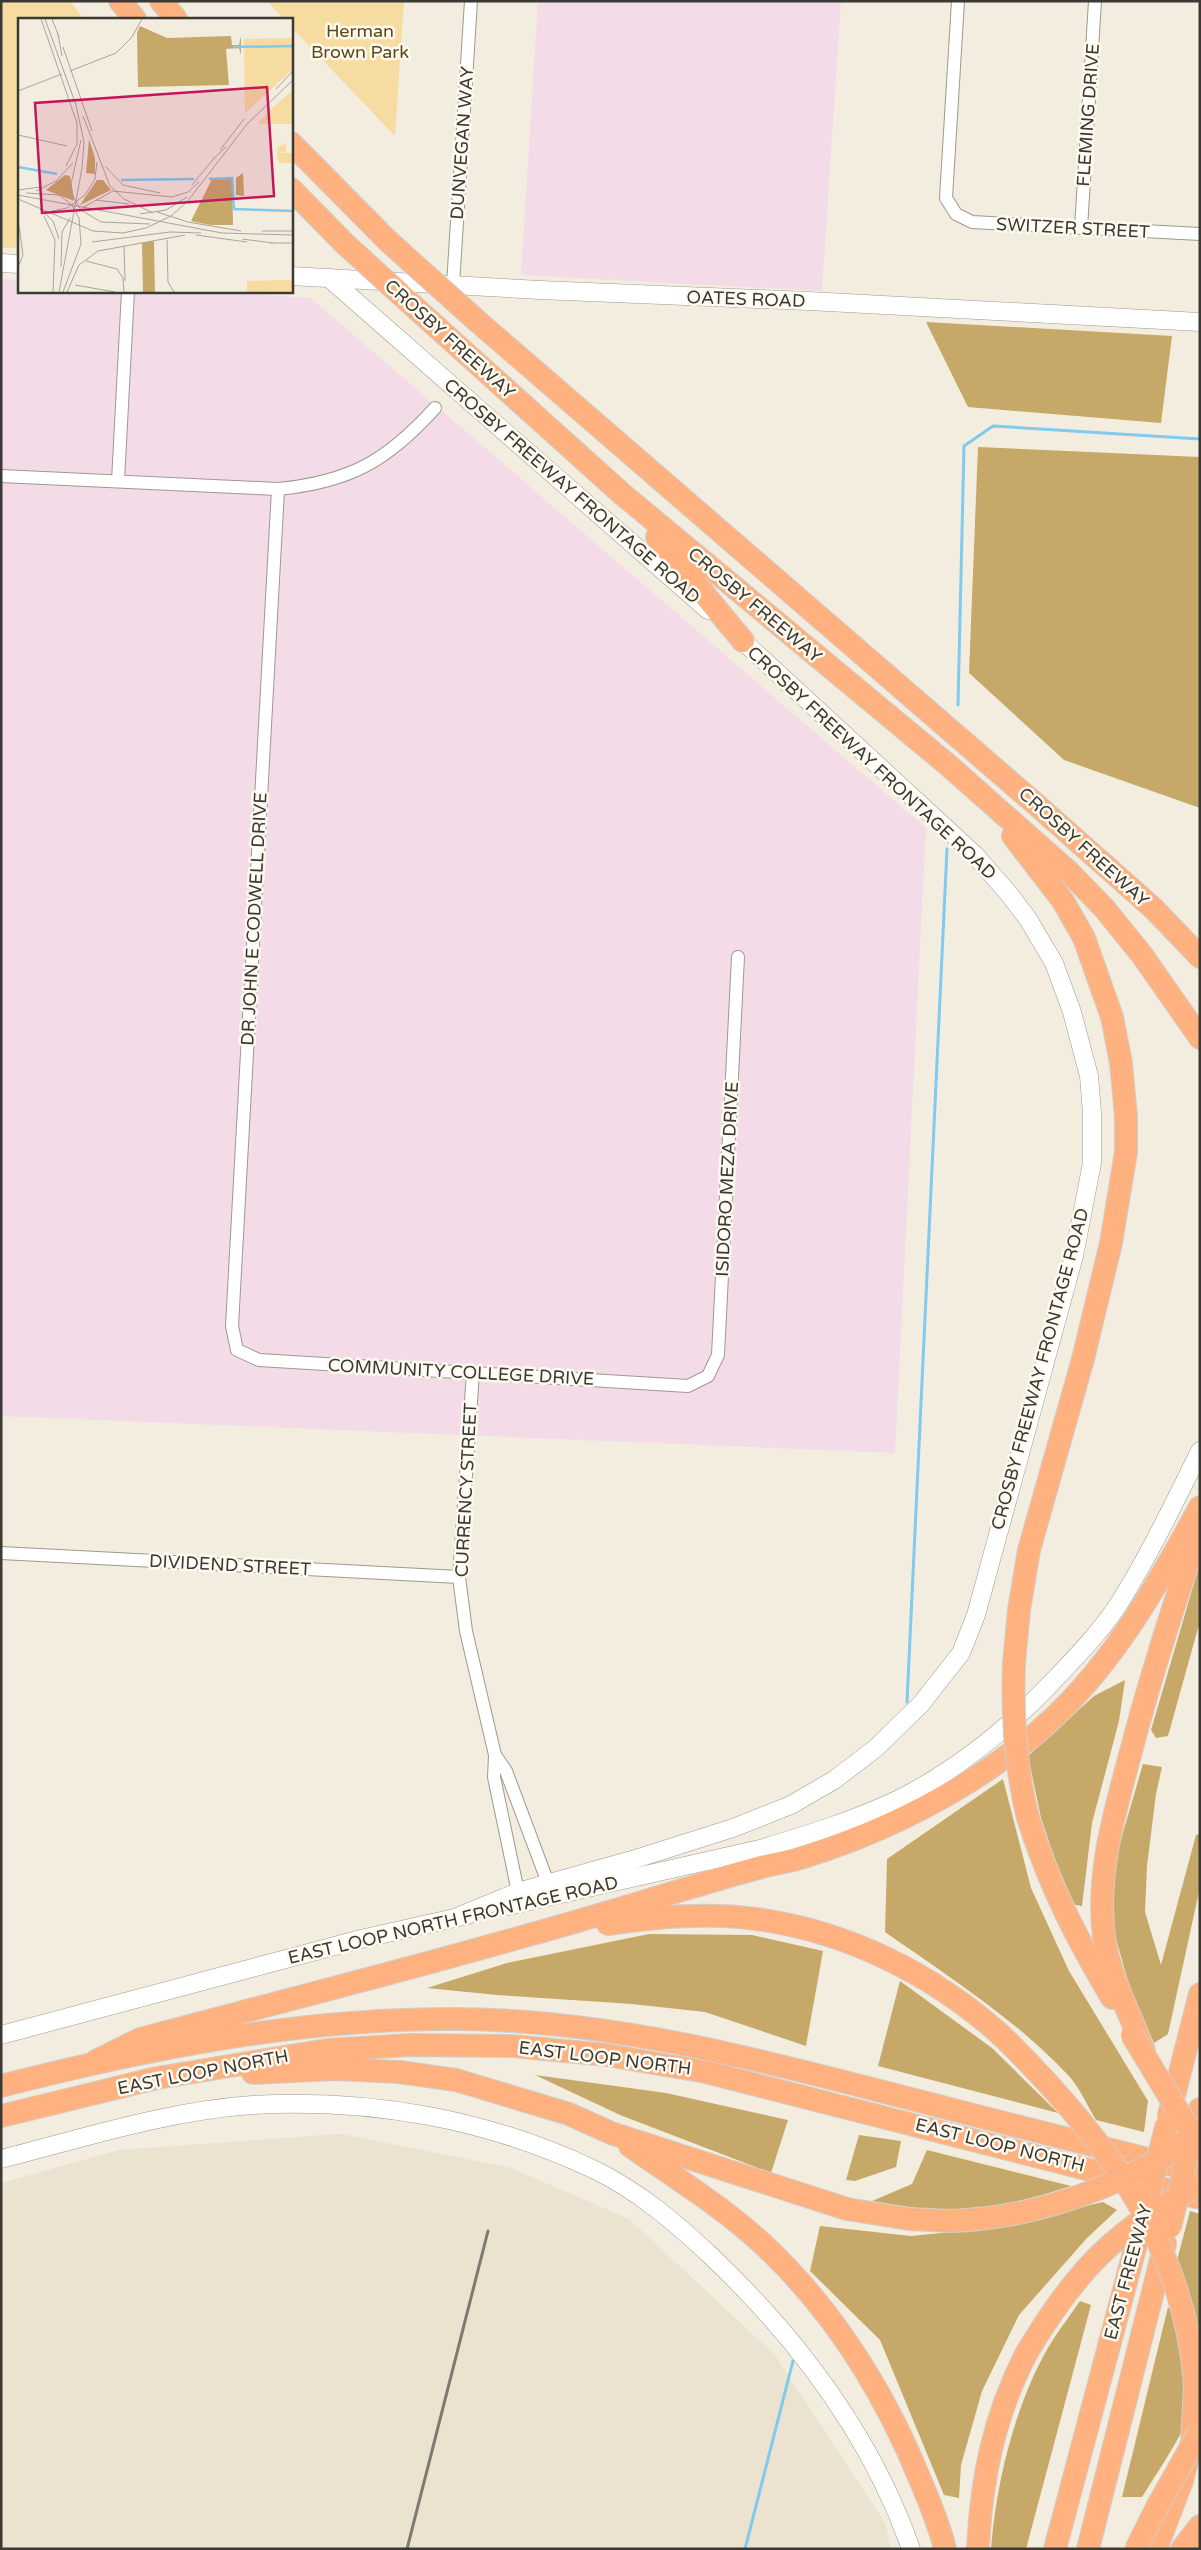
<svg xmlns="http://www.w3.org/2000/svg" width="1201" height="2550" font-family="'Varela Round',sans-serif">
<rect width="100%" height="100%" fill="#f3ede0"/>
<!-- built -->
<path fill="#ebe2cf" d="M 341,2134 L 511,2168 L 629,2219 L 775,2355 L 885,2523 L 891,2549 L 1,2549 L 1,2183 L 119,2150 Z"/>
<!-- education -->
<g fill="#f3dce7">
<path d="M 538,1 L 841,1 L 822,291 L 521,275 Z"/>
<path d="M 1,279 L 19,280 L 19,291 L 201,291 L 311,298 L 926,828 L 895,1453 L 1,1416 Z"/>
</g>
<!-- green -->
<g fill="#f7dca2">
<path d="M 1,1 L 70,1 L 84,19 L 19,19 L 19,248 L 1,248 Z"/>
<path d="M 267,1 L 404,1 L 395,136 L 291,27 L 291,19 L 284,19 Z"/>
</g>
<!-- forest -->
<g fill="#c6a868">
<path d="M 926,322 L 1172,336 L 1161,423 L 968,407 Z"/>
<path d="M 978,447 L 1200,457 L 1200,808 L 1064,760 L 969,673 Z"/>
<path d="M 1200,1563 L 1200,1621 L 1168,1736 L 1156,1738 L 1151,1730 Z"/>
<path d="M 1125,1680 L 1119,1721 L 1092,1823 L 1082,1906 L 1070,1904 L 1041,1818 L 1028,1756 L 1094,1696 Z"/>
<path d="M 1143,1764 L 1162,1767 L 1156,1794 L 1147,1866 L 1145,1912 L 1161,1965 L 1196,1835 L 1200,1834 L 1200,1887 L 1168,2034 L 1154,2043 L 1133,1999 L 1113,1928 L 1115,1860 Z"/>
<path d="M 1003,1779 L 1031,1888 L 1069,1971 L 1148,2101 L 1144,2132 L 1096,2120 C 1087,2105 1079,2086 1067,2074 C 1015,2019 948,1976 885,1932 L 887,1859 Z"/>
<path d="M 649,1934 L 752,1935 L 823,1951 L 806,2046 L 705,2012 L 632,2004 L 497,1995 L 427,1988 L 507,1963 Z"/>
<path d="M 900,1981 L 992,2048 L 1058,2113 L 878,2066 Z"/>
<path d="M 535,2075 L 666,2093 L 788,2120 L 771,2173 L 620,2115 Z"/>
<path d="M 859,2135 L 901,2141 L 896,2167 L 855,2181 L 846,2180 Z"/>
<path d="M 927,2150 L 1071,2186 C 1026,2201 977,2213 929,2209 C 910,2208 891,2204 872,2201 L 912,2184 Z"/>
<path d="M 1103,2202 L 1117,2210 L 1087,2238 L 1019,2315 L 982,2391 L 961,2465 L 959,2498 L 944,2495 L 880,2340 L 810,2271 L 820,2226 L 911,2236 L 992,2228 Z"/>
<path d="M 1190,2211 L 1200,2214 L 1200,2352 L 1175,2268 Z"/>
<path d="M 1080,2301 L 1091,2305 L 1026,2549 L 991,2549 C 996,2481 1017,2396 1054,2338 C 1062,2326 1071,2314 1080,2301 Z"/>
<path d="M 1168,2307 C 1180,2317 1192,2408 1186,2423 C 1174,2448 1157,2473 1142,2497 L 1122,2497 Z"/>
</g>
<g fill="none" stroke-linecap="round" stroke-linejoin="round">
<!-- stream -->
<g stroke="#7fcaed" stroke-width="3">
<path d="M 958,705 L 964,446 L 993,426 L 1200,439"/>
<path d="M 907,1702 L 947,849"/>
<path d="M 745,2549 L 793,2361"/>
</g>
<defs>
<g id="street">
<path d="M 958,1 L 946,198 L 956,214 L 972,222 L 1200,234"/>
<path d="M 1081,228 L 1095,1"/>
<path d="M 453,285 L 471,1"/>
<path d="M 1,476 L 278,489 C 350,482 387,461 435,408"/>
<path d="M 118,481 L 128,291"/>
<path d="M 278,489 L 232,1326 L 237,1350 L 259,1360 L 688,1386 L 708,1376 L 718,1355 L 738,957"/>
<path d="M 473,1372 L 459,1577 L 466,1631 L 495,1755 L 494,1777 L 518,1892"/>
<path d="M 1,1553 L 459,1577"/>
<path d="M 495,1755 L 506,1771 L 548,1883"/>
</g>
<g id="secondary">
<path d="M 1,263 L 19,264"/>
<path d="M 291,276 L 540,290 L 809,301 L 1200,322"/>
<path d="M 329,278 L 708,610"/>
<path d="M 508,1906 L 760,1849 C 807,1835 855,1820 899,1799 C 959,1769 1011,1726 1057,1677 C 1078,1655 1101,1631 1118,1605 C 1149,1556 1174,1503 1200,1451"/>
<path d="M 457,1917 L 518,1892 L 632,1860 L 733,1828 L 791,1805 L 834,1780 L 876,1748 L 921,1704 L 961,1653 L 976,1615 L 1074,1256 L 1092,1163 L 1092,1113 L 1089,1076 L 1072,1012 L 1054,963 L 1028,919 L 1009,894 L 975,855 L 733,632"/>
<path d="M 1,2035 L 361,1939 L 468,1915"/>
<path d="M 1,2159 C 83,2138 167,2111 252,2105 C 370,2098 488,2119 595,2170 C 638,2191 676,2223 711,2256 C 797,2338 871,2435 911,2549"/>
</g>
<g id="highway">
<path d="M 120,1 L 135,19"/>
<path d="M 161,1 L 176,19"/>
<path d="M 291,143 L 388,241"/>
<path d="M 291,189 L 344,243"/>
<path d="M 400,294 L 621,493 L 948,765 L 1069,872 L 1104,908 L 1142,955 L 1200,1038"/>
<path d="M 476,320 L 1039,807 L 1154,909 L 1200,957"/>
<path d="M 657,537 L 743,641"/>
<path d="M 1013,836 L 1063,901 L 1084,938 L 1112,1017 L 1121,1063 L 1126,1116 L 1126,1152 L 1111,1243 L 1083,1359 L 1029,1550 L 1019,1610 L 1014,1663"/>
<path d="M 1028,1818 C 1050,1887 1076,1937 1112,1998"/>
<path d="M 608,1924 C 657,1917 707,1912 756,1919 C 847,1931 933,1974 1002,2036"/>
<path d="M 1144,2051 C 1130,2013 1110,1978 1104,1937 C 1096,1875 1114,1815 1130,1755 C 1150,1679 1174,1603 1200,1528"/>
<path d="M 96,2061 L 140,2039 C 310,1994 480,1951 649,1900 C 686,1889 724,1877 762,1867 C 776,1863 790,1862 804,1857 C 887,1831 965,1791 1033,1736 C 1107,1675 1155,1590 1200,1507"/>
<path d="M 253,2073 L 335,2069 L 399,2072 L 456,2080 L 569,2114 L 611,2133 L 847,2209 L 909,2219 L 950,2221"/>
<path d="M 1,2086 C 149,2048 302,2018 456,2019 C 604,2020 742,2055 884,2092 C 989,2119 1095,2146 1200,2172"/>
<path d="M 1169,2115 L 1200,1994"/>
<path d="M 1,2116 L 157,2078 L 327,2050 L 410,2045 L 512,2046 L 607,2055 L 706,2072 L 1196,2197"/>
<path d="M 1194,2130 L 1200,2109"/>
<path d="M 630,2146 C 677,2179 726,2209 767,2248 C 834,2312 884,2392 919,2477 C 929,2501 939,2524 945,2549"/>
<path d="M 978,2549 C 981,2480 994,2416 1026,2354"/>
<path d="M 1055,2549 L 1142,2222"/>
<path d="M 1088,2549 L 1165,2244"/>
<path d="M 1156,2549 L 1182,2481 L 1192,2441 L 1195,2386"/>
<path d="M 1182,2549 L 1200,2526"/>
</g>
</defs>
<!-- street casing -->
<use href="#street" stroke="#9f998e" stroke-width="14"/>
<!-- secondary casing -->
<use href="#secondary" stroke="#9f998e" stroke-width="19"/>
<!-- highway casing -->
<use href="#highway" stroke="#d0cfce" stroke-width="24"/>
<!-- street -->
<use href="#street" stroke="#fff" stroke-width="12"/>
<!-- secondary -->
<use href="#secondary" stroke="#fff" stroke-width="18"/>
<!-- highway -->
<use href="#highway" stroke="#ffb17f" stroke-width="22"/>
<!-- rail -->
<path stroke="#7d7a72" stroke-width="3" d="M 407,2549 L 488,2231"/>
<defs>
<g id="highway-bridge">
<path d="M 388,241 L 476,320"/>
<path d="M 344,243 L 400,294"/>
<path d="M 1014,1663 C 1012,1716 1015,1766 1028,1818"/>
<path d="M 1132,2035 L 1200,2147"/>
<path d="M 1002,2036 C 1102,2134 1185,2241 1195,2386"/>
<path d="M 1142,2220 L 1167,2124"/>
<path d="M 950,2221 C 1018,2219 1088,2198 1148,2166 C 1166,2157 1183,2143 1200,2132"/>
<path d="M 1170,2227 L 1194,2131"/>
<path d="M 1026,2354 C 1074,2273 1115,2229 1200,2185"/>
<path d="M 1136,2549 L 1157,2507 L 1200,2431"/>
</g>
</defs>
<!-- highway-bridge casing -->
<use href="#highway-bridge" stroke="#d0cfce" stroke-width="24" stroke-linecap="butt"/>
<!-- highway-bridge -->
<use href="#highway-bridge" stroke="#ffb17f" stroke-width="22"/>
</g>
<g text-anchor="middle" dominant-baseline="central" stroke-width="5" stroke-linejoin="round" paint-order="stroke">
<!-- park labels -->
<g font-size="18" fill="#5d4816" stroke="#fffaf0">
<text x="360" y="31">Herman<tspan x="360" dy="21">Brown Park</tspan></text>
</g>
<!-- street labels -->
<g font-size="18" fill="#3b3934" stroke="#fffaf0">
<text transform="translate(1088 115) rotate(-86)">FLEMING DRIVE</text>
<text transform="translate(462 143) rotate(-86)">DUNVEGAN WAY</text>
<text transform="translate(1073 228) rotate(3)">SWITZER STREET</text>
<text transform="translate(746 299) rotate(2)">OATES ROAD</text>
<text transform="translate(450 339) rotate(42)">CROSBY FREEWAY</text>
<text transform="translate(572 491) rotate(41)">CROSBY FREEWAY FRONTAGE ROAD</text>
<text transform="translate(755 605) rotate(40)">CROSBY FREEWAY</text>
<text transform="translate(872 763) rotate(43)">CROSBY FREEWAY FRONTAGE ROAD</text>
<text transform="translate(1084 847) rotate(42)">CROSBY FREEWAY</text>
<text transform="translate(254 919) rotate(-87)">DR JOHN E CODWELL DRIVE</text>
<text transform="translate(727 1179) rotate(-87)">ISIDORO MEZA DRIVE</text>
<text transform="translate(1040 1369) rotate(-75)">CROSBY FREEWAY FRONTAGE ROAD</text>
<text transform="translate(461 1372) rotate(3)">COMMUNITY COLLEGE DRIVE</text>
<text transform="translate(466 1490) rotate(-87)">CURRENCY STREET</text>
<text transform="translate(230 1565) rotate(3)">DIVIDEND STREET</text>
<text transform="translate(453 1920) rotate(-13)">EAST LOOP NORTH FRONTAGE ROAD</text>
<text transform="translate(605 2058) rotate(7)">EAST LOOP NORTH</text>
<text transform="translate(203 2072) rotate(-11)">EAST LOOP NORTH</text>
<text transform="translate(1000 2145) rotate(14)">EAST LOOP NORTH</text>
<text transform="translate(1128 2272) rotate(-75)">EAST FREEWAY</text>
</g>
</g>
<!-- overview -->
<g transform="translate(18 18)">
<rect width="275" height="275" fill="#f3ede0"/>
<path d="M 275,20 L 275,51 L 227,95 L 226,21 ZM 275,72 L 275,106 L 239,106 L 255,89 ZM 268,125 L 268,134 L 260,135 L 275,135 L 275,145 L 263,145 L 259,142 L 260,129 ZM 275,262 L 275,274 L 229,274 L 229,263 Z" fill="#f7dca2"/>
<path d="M 122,8 L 149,20 L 213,18 L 214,27 L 221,27 L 223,18 L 223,37 L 221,30 L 208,31 L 211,67 L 120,69 L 119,15 ZM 71,121 L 77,140 L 77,156 L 68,155 ZM 225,155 L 226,178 L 218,177 L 218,160 ZM 47,157 L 52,158 L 56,183 L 28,172 ZM 194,161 L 214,161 L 215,207 L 192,207 L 173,203 ZM 79,162 L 85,162 L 93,172 L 62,187 ZM 136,223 L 137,274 L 125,274 L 124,225 Z" fill="#c6a868"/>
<path fill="none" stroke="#7fcaed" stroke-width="2.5" d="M 215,29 L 275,28M 0,149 L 39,156M 191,161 L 214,160 L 216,191 L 275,193M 103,162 L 176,161"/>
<path fill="none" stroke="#a9a59b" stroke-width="1" d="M 23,1 L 59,105 L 59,126 L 48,148M 27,1 L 58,87 L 66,124 L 64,150 L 41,274M 34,1 L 41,19M 40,16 L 44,38M 45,29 L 74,113M 52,53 L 98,35 L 114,19 L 124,1M 258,71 L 275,53M 0,73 L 44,56M 65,98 L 92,168 L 106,181 L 135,195M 0,117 L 49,128M 63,122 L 53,166 L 55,178 L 63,192 L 83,204 L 132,206M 202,132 L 226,101M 195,141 L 208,129M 88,149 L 105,167 L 142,175M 174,167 L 197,139M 0,172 L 22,169M 18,173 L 38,163 L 55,145M 8,175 L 41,177 L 53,186 L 61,200 L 63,226 L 45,274M 0,177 L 204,215 L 275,217M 0,181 L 75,213 L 105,215 L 128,210 L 153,198 L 169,184 L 229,106 L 275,62M 78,182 L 111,186M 64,190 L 95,173 L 154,179 L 170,174 L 181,164M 22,191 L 35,203 L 41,221M 34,193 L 49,190 L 67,177 L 77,161 L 79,144M 139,194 L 170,204 L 223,213M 122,196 L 148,192 L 169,179M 26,198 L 37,222 L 35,274M 244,213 L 275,213M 178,217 L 229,224M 224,221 L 255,225M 149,222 L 150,264 L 156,274M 74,224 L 152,214 L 183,215M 252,225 L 275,225M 106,228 L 107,263M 68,243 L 99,251 L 105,260 L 106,274M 0,249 L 5,237 L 1,208M 43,249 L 44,214 L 52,200M 57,267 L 97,274M 49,274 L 61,247 L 80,233 L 167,217"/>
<path fill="#c2185b" fill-opacity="0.15" stroke="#c2185b" stroke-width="2.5" d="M 249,69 L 256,178 L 24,195 L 17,85 Z"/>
<rect width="275" height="275" fill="none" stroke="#3b3934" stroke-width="2.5"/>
</g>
<!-- border -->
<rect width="1201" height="2550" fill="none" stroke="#3b3934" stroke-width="5"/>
</svg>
